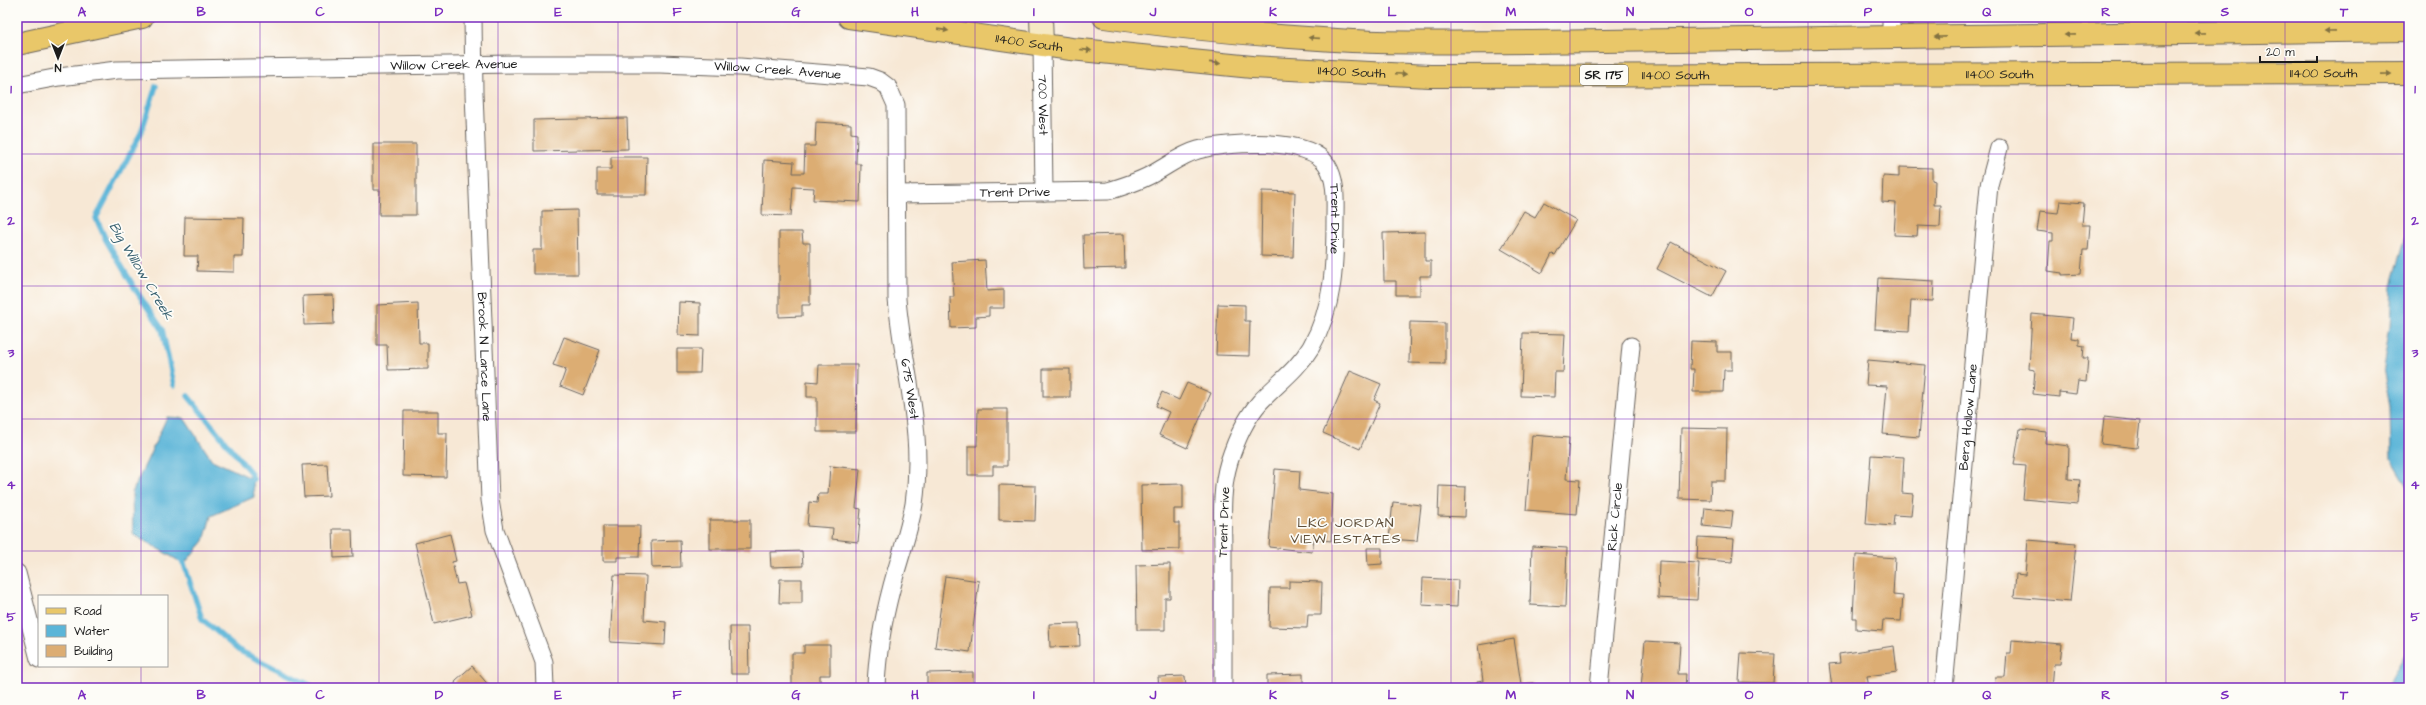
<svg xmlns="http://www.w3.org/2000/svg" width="2426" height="705" font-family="'Architects Daughter',sans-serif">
<rect width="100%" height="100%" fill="#fdfcf7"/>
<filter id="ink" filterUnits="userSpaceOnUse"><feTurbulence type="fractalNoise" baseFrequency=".025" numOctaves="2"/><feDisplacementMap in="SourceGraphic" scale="8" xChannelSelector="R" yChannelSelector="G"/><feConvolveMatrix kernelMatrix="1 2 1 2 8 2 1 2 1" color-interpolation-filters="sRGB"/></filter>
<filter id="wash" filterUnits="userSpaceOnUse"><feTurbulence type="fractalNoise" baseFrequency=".012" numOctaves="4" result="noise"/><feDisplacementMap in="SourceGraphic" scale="16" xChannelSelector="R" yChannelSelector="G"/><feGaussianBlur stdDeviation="0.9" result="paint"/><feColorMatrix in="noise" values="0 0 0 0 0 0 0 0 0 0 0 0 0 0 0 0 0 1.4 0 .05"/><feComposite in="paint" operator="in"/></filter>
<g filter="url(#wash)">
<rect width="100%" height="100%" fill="#f7e8d5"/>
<!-- water -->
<g fill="#5bb5d8" stroke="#3c687a">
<path d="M 2409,225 L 2409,490 L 2391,459 L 2390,406 L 2383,368 L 2390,327 L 2392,285 Z"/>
<path d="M 167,417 L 184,418 L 212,460 L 253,479 L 254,497 L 211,516 L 204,541 L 184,564 L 133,534 L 132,493 Z"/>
<path d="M 2409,647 L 2409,688 L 2386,688 Z"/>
</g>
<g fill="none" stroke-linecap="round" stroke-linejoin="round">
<!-- stream -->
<g stroke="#5bb5d8" stroke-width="5.5">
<path d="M 156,86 L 141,133 L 96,218 L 106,240 L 137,292 L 162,329 L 174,385"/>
<path d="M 188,396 L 250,472 L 253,479 L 246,481"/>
<path d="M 180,559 L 184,564 L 202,619 L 238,650 L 316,688"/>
</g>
</g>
<g id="blocks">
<!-- building -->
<g fill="#dcad73">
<path d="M 627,118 L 628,149 L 534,151 L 534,120 Z"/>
<path d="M 816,122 L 851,124 L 851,133 L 857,134 L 856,164 L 861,164 L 860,202 L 813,200 L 814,188 L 793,187 L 791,216 L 762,215 L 764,160 L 794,162 L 793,173 L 804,173 L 805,146 L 815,146 Z"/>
<path d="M 373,144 L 416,144 L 416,215 L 379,215 L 380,190 L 373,190 Z"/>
<path d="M 611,157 L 647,157 L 646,195 L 597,195 L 597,169 L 611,169 Z"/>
<path d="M 1899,167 L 1932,168 L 1932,180 L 1935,181 L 1934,205 L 1941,205 L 1940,227 L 1918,226 L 1917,236 L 1894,235 L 1896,203 L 1882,202 L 1883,176 L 1899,177 Z"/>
<path d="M 1262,191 L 1295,192 L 1293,257 L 1261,256 Z"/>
<path d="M 2060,201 L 2084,203 L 2082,225 L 2090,225 L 2088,250 L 2083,250 L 2081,274 L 2062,275 L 2062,273 L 2048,271 L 2050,241 L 2053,241 L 2053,233 L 2037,231 L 2040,211 L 2058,213 Z"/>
<path d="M 1544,202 L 1576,220 L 1555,255 L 1552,254 L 1542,273 L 1501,249 L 1524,211 L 1535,217 Z"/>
<path d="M 577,210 L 578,274 L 533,274 L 533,250 L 542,250 L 542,211 Z"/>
<path d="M 185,217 L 244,218 L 243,257 L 234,257 L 234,272 L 197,271 L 198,256 L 184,256 Z"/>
<path d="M 779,232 L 802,232 L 803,243 L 810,243 L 810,305 L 802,305 L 802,316 L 779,317 Z"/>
<path d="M 1425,232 L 1425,261 L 1431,261 L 1431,276 L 1420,276 L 1420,295 L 1396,295 L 1396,281 L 1384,281 L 1383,233 Z"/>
<path d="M 1124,234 L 1125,268 L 1084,269 L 1083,235 Z"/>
<path d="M 1671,242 L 1726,271 L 1712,297 L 1657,269 Z"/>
<path d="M 985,260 L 987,291 L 1004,290 L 1004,308 L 989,308 L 989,316 L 976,317 L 976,327 L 951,328 L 950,297 L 954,297 L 952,262 Z"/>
<path d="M 1878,278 L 1934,281 L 1933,301 L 1911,300 L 1909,331 L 1875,329 Z"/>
<path d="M 333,295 L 334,324 L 304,325 L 303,296 Z"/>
<path d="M 679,302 L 700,303 L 700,336 L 678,335 Z"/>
<path d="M 418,303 L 419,343 L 428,343 L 428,369 L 388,370 L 387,345 L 377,345 L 377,305 Z"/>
<path d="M 1218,304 L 1245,305 L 1245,321 L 1250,321 L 1249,356 L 1216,355 Z"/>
<path d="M 2032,314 L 2073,318 L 2071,338 L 2079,339 L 2079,345 L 2084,346 L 2083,358 L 2088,358 L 2086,382 L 2078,381 L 2076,394 L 2059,392 L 2059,397 L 2033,394 L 2035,370 L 2029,369 Z"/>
<path d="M 1410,322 L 1445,323 L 1445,364 L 1409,363 Z"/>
<path d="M 1523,333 L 1565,334 L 1563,372 L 1555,372 L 1554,397 L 1521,396 Z"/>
<path d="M 564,337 L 600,350 L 583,395 L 560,386 L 566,369 L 553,365 Z"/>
<path d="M 1691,341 L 1717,342 L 1717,352 L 1732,352 L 1732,370 L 1724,370 L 1723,392 L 1693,392 L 1694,369 L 1690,369 Z"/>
<path d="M 677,349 L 701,349 L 700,373 L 677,373 Z"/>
<path d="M 1868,360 L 1925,365 L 1919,437 L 1883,434 L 1887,386 L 1866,385 Z"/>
<path d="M 819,365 L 857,365 L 856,432 L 817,432 L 817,397 L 807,397 L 807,381 L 818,382 Z"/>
<rect x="1043" y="369" width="27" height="28"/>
<path d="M 1350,371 L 1381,384 L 1374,400 L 1380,403 L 1360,449 L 1323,433 Z"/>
<path d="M 1187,383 L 1211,393 L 1187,448 L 1159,435 L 1169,412 L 1156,406 L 1162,392 L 1179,400 Z"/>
<path d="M 978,409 L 1007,409 L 1007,466 L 993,466 L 993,475 L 968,475 L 968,446 L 977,446 Z"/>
<path d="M 404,411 L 438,411 L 438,433 L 447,433 L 446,477 L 403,476 Z"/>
<path d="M 2104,417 L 2140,421 L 2137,448 L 2101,444 Z"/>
<path d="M 1681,428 L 1727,429 L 1726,481 L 1711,481 L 1710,500 L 1679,499 Z"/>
<path d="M 2020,429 L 2046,432 L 2045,443 L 2069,446 L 2068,479 L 2080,480 L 2078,504 L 2023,499 L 2026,466 L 2014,465 Z"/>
<path d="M 1532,435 L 1569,438 L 1566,479 L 1580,480 L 1577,514 L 1526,510 Z"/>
<path d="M 1871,455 L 1904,457 L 1902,493 L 1913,494 L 1911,516 L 1894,515 L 1893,526 L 1866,524 Z"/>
<path d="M 327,464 L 329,496 L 304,497 L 302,465 Z"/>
<path d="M 830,466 L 860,469 L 856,508 L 861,509 L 858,542 L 832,539 L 833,528 L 807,526 L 809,502 L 817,503 L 818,494 L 828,494 Z"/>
<path d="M 1275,469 L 1300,471 L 1299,490 L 1333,494 L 1331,541 L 1314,539 L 1312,552 L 1269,547 Z"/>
<path d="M 1183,484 L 1183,509 L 1174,509 L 1174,523 L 1179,523 L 1179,549 L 1142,550 L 1141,485 Z"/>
<path d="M 999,485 L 1036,486 L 1035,521 L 999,520 Z"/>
<path d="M 1439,486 L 1466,487 L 1465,517 L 1438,516 Z"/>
<path d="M 1393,502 L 1421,505 L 1417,541 L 1389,539 Z"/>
<path d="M 1705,508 L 1733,511 L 1731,529 L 1703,526 Z"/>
<rect x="710" y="520" width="40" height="29"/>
<path d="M 603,526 L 640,526 L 639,557 L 617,557 L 617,561 L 603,561 Z"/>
<path d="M 333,529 L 352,529 L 353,557 L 334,558 Z"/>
<path d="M 450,534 L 456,561 L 452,562 L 457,584 L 464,583 L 472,615 L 434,624 L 415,543 Z"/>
<path d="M 1698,537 L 1734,539 L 1732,562 L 1697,559 Z"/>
<path d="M 680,540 L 681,567 L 652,568 L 651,541 Z"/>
<path d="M 2028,540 L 2076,544 L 2070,602 L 2014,597 L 2016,574 L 2025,575 Z"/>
<path d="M 1532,546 L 1567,548 L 1565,607 L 1530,605 Z"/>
<path d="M 1367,548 L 1382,548 L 1382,564 L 1368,565 Z"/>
<path d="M 802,551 L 803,566 L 771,567 L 770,552 Z"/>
<path d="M 1856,555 L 1895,558 L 1893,595 L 1903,596 L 1901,621 L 1883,620 L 1882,631 L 1856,629 L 1856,618 L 1853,618 Z"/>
<path d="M 1659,561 L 1699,563 L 1697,600 L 1658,598 Z"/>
<path d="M 1170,564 L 1170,598 L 1165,598 L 1165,630 L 1137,630 L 1136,565 Z"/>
<path d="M 614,575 L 646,576 L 644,620 L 666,622 L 665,645 L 610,642 Z"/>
<path d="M 945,576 L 979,581 L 970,652 L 935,647 Z"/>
<path d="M 1423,578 L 1458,580 L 1457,607 L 1422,605 Z"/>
<path d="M 780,579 L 802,579 L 802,603 L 779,603 Z"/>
<path d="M 1289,581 L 1322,582 L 1321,615 L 1308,615 L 1307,628 L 1269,627 L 1270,588 L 1289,588 Z"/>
<path d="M 1079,623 L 1080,646 L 1050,647 L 1049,624 Z"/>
<path d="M 730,627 L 748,627 L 749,674 L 731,674 Z"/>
<path d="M 1514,639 L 1521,684 L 1533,683 L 1533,688 L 1478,688 L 1477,682 L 1483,681 L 1478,645 Z"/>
<path d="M 2012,640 L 2062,644 L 2060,664 L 2054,664 L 2052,688 L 1994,688 L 1995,677 L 2005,677 L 2007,653 L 2011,653 Z"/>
<path d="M 1645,641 L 1680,643 L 1678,674 L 1686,674 L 1685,688 L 1641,688 Z"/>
<path d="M 804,645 L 830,645 L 830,675 L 820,675 L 820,688 L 792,688 L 792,653 L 804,653 Z"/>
<path d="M 1894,646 L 1897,672 L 1867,676 L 1869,688 L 1832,688 L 1829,664 L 1840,663 L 1839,654 Z"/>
<path d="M 1741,653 L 1775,654 L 1773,683 L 1739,682 Z"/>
<path d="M 472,666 L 491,688 L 454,688 L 456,680 Z"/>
<path d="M 973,672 L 973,687 L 981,688 L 927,688 L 927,673 Z"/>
<path d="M 1303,674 L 1303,688 L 1267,688 L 1267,675 Z"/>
<path d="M 1185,676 L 1186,688 L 1159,688 L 1158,677 Z"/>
<path d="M 743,686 L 743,688 L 725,688 L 725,687 Z"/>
</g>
</g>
</g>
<g filter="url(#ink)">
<use href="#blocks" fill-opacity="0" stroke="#69635d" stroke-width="1"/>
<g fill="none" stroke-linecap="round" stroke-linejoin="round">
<defs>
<g id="street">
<path id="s1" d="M 473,17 L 474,93 L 490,500 L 495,530 L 544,662 L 545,688"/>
<path d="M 1891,17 L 1891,37"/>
<path id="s2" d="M 1042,45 L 1044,192"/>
<path id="s3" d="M 17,85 L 59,77 L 117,70 L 515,64 L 660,64 L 740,67 L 869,77 L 880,81 L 888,87 L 896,105 L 897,299 C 903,371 925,430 914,504 C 909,532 899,559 892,586 C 883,620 877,653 876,688"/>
<path id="s4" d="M 897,194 L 1108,191 C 1125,186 1141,181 1156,172 C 1170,164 1183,154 1198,150 C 1227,142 1310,136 1327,165 C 1337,181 1335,201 1335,219 C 1335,263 1334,307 1311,347 C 1298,369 1278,383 1260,402 C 1245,419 1236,440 1229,462 C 1220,491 1223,523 1223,553 C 1223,598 1223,643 1223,688"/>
<path d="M 17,573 L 39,659"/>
<path id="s5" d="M 1599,688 L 1631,346"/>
<path id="s6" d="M 1944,688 L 1989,185 L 1999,148"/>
</g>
<path id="secondary" d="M 1041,17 L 1042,45"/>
<g id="primary">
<path id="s7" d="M 849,17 L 1071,49 L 1252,67 L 1430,76 L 2409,73"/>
<path d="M 1104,17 C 1186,29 1269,36 1352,41 C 1411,44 1471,42 1531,42 L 2409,30"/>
<path d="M 17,44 L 142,17"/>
</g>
</defs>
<!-- street casing -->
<use href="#street" stroke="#69635d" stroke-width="19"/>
<!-- secondary casing -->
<use href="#secondary" stroke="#69635d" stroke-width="24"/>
<!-- primary casing -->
<use href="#primary" stroke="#69635d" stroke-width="24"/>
<!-- street -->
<use href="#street" stroke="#fff" stroke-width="17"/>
<!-- secondary -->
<use href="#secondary" stroke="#f6e9c3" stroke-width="22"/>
<!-- primary -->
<use href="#primary" stroke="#e9c769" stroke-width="22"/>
</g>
<!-- one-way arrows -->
<defs><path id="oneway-solid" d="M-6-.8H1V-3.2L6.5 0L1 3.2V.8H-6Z"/></defs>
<g fill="#827242">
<use href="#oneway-solid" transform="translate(943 30) rotate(8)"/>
<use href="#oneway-solid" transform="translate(2330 31) rotate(179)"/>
<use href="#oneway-solid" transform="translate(2200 33) rotate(179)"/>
<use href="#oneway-solid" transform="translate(2070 35) rotate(179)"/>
<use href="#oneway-solid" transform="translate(1940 37) rotate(179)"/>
<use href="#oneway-solid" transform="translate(1314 38) rotate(-176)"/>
<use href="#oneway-solid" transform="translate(1086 50) rotate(6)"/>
<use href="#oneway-solid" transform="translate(1215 63) rotate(6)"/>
<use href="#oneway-solid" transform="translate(1401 74) rotate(3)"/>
<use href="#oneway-solid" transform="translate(2386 74) rotate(-1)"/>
</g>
</g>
<!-- grid -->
<path fill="none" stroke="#7b2cbf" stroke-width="1" stroke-opacity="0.55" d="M 141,17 L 141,596M 260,17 L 260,688M 379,17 L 379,688M 498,17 L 498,688M 618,17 L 618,688M 737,17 L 737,688M 856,17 L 856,688M 975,17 L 975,688M 1094,17 L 1094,688M 1213,17 L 1213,688M 1332,17 L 1332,688M 1451,17 L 1451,688M 1570,17 L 1570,688M 1689,17 L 1689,688M 1808,17 L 1808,688M 1928,17 L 1928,688M 2047,17 L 2047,688M 2166,17 L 2166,688M 2285,17 L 2285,688M 17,154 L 2409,154M 17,286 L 2409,286M 17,419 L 2409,419M 17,551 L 2409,551M 141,666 L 141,688"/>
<g text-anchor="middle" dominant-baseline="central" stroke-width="3.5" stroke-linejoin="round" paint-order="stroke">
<!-- shield labels -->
<rect fill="#fdfcf7" stroke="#605f5e" stroke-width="1" x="1580" y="65" width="48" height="20" rx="3"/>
<g font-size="12" font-weight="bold" fill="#1c1c1c">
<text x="1604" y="75">SR 175</text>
</g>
<!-- street labels -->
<g font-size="13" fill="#1c1c1c" stroke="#fdfcf7">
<text stroke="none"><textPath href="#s7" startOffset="182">11400 South</textPath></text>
<text stroke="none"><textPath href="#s3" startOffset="438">Willow Creek Avenue</textPath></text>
<text stroke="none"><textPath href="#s3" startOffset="762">Willow Creek Avenue</textPath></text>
<text stroke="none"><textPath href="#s7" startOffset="506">11400 South</textPath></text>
<text stroke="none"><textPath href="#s7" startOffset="1478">11400 South</textPath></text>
<text stroke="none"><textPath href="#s7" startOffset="830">11400 South</textPath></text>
<text stroke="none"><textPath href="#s7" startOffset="1154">11400 South</textPath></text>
<text stroke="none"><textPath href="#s2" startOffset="60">700 West</textPath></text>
<text stroke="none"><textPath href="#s4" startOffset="118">Trent Drive</textPath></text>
<text stroke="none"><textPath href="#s4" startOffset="501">Trent Drive</textPath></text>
<text stroke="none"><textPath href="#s1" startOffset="340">Brook N Lance Lane</textPath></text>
<text stroke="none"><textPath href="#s3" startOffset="1180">675 West</textPath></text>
<text stroke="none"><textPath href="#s6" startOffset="272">Berg Hollow Lane</textPath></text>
<text stroke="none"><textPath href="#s5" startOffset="172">Rick Circle</textPath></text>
<text transform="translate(1224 522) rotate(-88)">Trent Drive</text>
</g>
<!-- water labels -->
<g font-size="14" font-style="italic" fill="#386171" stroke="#fdfcf7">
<text transform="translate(141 271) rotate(59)">Big Willow Creek</text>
</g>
<!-- neighbourhood labels -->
<g font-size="14" letter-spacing="1" fill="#5f4f3a" stroke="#fdfcf7">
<text x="1346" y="523">LKC JORDAN<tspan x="1346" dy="16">VIEW ESTATES</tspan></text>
</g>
</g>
<!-- margin -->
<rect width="2426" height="705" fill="none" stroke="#fdfcf7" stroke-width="44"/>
<!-- legend -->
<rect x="38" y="595" width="130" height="72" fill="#fdfcf7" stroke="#a3a29f"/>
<rect x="46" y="608" width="20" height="6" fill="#e9c769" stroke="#a3a29f"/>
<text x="74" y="615" font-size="12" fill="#1c1c1c">Road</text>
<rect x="46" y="625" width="20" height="12" fill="#5bb5d8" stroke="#a3a29f"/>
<text x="74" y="635" font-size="12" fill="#1c1c1c">Water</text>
<rect x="46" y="645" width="20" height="12" fill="#dcad73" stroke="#a3a29f"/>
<text x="74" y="655" font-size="12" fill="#1c1c1c">Building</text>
<!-- north arrow -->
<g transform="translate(58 58) rotate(180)" stroke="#fdfcf7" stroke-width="3" paint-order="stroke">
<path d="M0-3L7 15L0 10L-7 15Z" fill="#1c1c1c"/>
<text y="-6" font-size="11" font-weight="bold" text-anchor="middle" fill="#1c1c1c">N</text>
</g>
<!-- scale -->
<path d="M2260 56v6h57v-6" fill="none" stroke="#1c1c1c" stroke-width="2"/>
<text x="2266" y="56" font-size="12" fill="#1c1c1c" stroke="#fdfcf7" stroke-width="3" paint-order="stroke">20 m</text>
<rect x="22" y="22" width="2382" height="661" fill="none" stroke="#7b2cbf" stroke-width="1.5"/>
<g font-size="13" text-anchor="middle" font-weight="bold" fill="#7b2cbf">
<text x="82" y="16">A</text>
<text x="201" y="16">B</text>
<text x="320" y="16">C</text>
<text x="439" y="16">D</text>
<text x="558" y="16">E</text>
<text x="677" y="16">F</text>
<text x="796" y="16">G</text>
<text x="915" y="16">H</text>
<text x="1034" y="16">I</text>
<text x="1153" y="16">J</text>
<text x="1273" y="16">K</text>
<text x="1392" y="16">L</text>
<text x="1511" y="16">M</text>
<text x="1630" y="16">N</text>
<text x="1749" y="16">O</text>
<text x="1868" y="16">P</text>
<text x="1987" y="16">Q</text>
<text x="2106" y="16">R</text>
<text x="2225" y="16">S</text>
<text x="2344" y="16">T</text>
<text x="11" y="93">1</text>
<text x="2415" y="93">1</text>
<text x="11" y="225">2</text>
<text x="2415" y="225">2</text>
<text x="11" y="357">3</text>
<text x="2415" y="357">3</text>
<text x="11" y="489">4</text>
<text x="2415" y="489">4</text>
<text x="11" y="621">5</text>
<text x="2415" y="621">5</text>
<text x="82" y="699">A</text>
<text x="201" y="699">B</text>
<text x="320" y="699">C</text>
<text x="439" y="699">D</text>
<text x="558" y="699">E</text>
<text x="677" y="699">F</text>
<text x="796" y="699">G</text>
<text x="915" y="699">H</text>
<text x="1034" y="699">I</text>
<text x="1153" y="699">J</text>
<text x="1273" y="699">K</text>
<text x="1392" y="699">L</text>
<text x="1511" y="699">M</text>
<text x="1630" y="699">N</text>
<text x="1749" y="699">O</text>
<text x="1868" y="699">P</text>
<text x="1987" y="699">Q</text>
<text x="2106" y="699">R</text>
<text x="2225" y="699">S</text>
<text x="2344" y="699">T</text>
</g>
</svg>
